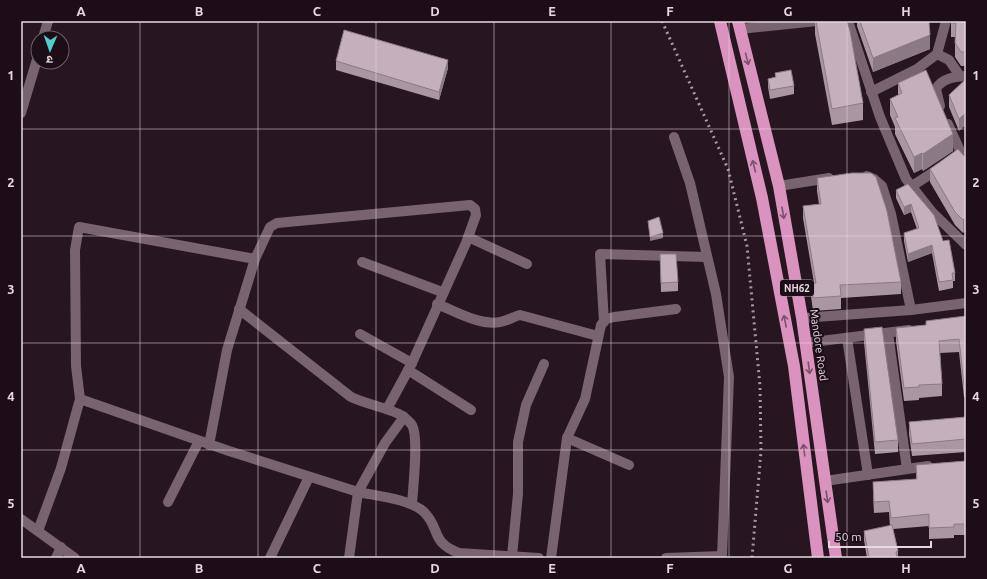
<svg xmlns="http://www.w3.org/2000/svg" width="987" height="579" font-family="Ubuntu,'Noto Sans Devanagari',sans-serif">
<rect width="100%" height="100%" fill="#271620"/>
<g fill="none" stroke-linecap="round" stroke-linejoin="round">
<!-- minor -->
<g stroke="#78636f" stroke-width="10">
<path d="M 848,21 L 880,117 L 906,179 L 932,212 L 966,245"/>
<path d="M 740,29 L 817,21"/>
<path d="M 43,38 L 48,21"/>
<path d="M 937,54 L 949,60 L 960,76"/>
<path d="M 871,92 L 917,69 L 937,54 L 946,21"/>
<path d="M 940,106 L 936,89 C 942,78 955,77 966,76"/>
<path d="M 21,113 L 38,56"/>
<path d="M 948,124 L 966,164"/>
<path d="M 867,176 L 874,179 L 882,186 L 891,214 L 911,310"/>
<path d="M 779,186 L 829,178"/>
<path d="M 912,186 L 940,168"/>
<path d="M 468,237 L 527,264"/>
<path d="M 255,259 L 270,227 L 277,223 L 470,205 L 475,209 L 476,215 L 466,243 L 412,363 L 387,409"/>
<path d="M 362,262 L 442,292"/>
<path d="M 437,304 C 455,311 480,326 500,322 C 507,321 513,317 520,315 L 598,336"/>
<path d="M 239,309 L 351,397 C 368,405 387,407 403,416 C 405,418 410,422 412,425 C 419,437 413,488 412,504"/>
<path d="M 802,318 L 911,310 L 966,303"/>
<path d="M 604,322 L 600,254 L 707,257"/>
<path d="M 888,333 L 907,469"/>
<path d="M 360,334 L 412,363"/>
<path d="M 847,338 L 868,475"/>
<path d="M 805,343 L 909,330"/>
<path d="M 408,370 L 471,410"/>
<path d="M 80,399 L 76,366 L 75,250 L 79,227 L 255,259 L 227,350 L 209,445"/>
<path d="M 404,417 L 385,443 L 358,492 C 377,496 410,499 424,512 C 441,529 430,542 459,553 L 539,558"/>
<path d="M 567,438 L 629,465"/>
<path d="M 825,481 L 928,466"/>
<path d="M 168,502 L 199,441"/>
<path d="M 21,519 L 75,558"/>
<path d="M 38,531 L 61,468 L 80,399 L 229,451 L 358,492 L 349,558"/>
<path d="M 512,556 L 518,494 L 518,442 L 526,405 L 544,364"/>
<path d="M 56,558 L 61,547"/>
<path d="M 270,558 L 309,477"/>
<path d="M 551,558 L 567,438 L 585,399 L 601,325 L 606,319 L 614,317 L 676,309"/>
<path d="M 666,558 L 722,556 L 729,377 L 716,294 L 690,183 L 674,137"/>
</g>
<!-- highway -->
<g stroke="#da93be" stroke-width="12">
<path d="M 720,21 L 762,198 L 794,366 L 818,558"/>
<path d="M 738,21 L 779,186 L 802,318 L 836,558"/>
</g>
<!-- rail -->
<path stroke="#a699a0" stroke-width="3" stroke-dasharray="2 4" stroke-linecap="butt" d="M 662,21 L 728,169 L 747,246 L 760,386 L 761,451 L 752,558"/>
</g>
<!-- wall -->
<g fill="#aa96a2">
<path d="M 815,21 L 847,21 L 863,103 L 863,120 L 832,125 L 815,34 Z"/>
<path d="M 857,21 L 929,21 L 930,49 L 873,72 L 857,26 Z"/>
<path d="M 951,21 L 966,21 L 966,66 L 961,66 L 955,57 L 955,37 L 951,37 Z"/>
<path d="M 336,61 L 448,68 L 439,100 L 336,70 Z"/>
<path d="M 775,73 L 794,86 L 794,94 L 770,99 L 768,87 L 768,79 L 775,77 Z"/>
<path d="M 966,79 L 959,131 L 949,107 L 949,95 Z"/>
<path d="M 898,83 L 953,151 L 923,171 L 922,169 L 914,173 L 895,134 L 895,127 L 890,115 L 890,99 L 898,96 Z"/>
<path d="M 965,157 L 963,233 L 955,225 L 930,182 L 930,169 Z"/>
<path d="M 817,178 L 901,282 L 901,294 L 841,298 L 841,309 L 813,311 L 811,296 L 811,284 L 814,283 L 803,218 L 803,206 L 819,204 L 817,191 Z"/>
<path d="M 908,184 L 955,273 L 955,281 L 953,281 L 953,288 L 939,291 L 932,253 L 908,262 L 904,241 L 904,233 L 917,229 L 911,212 L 904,215 L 896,198 L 896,190 Z"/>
<path d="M 660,254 L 678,282 L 678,291 L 661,292 Z"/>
<path d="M 966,316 L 966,397 L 964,397 L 959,352 L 940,353 L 942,384 L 942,396 L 919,398 L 919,400 L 904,401 L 896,341 L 896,328 L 926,325 L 926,321 Z"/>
<path d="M 864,329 L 898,440 L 898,452 L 875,454 L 864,342 Z"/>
<path d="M 966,417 L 966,452 L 912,456 L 909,434 L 909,422 Z"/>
<path d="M 966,461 L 966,535 L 954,535 L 954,538 L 929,539 L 929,526 L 893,529 L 898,551 L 898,558 L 867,558 L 864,540 L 864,531 L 890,526 L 889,512 L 874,513 L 873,494 L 873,482 L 916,479 L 916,465 Z"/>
</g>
<!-- shaded-wall -->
<g fill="#8b7a84">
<path d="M 930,35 L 930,49 L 873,72 L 873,58 Z"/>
<path d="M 448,60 L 448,68 L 439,100 L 439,92 Z"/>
<path d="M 966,113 L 966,125 L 959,131 L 959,119 Z"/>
<path d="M 953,134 L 953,151 L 923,171 L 923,154 Z"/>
<path d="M 922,153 L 922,169 L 914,173 L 914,157 Z"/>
<path d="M 911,204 L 911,212 L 904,215 L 904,207 Z"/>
<path d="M 966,218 L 966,231 L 963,233 L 963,220 Z"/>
<path d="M 663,233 L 663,238 L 650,241 L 650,237 Z"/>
<path d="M 932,245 L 932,253 L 908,262 L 908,254 Z"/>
</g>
<!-- building -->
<g fill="#c6afbc" stroke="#8b7a84">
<path d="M 816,21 L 847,21 L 850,31 L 863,103 L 832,109 Z"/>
<path d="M 860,21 L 929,21 L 930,35 L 873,58 Z"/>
<path d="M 951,21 L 966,21 L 966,52 L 961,52 L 955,43 L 956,23 L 951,23 Z"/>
<path d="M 344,30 L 448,60 L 439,92 L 336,61 Z"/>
<path d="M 791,70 L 794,86 L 770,90 L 768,79 L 776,77 L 775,73 Z"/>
<path d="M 926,70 L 953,134 L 923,154 L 922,153 L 914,157 L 895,118 L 898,117 L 890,99 L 902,93 L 898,83 Z"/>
<path d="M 966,79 L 966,113 L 959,119 L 949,95 Z"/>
<path d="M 958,149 L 965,157 L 966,156 L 966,218 L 963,220 L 955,212 L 930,169 Z"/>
<path d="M 852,173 L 871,173 L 876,177 L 887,211 L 901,282 L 840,285 L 841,296 L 813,298 L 811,284 L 816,283 L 803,206 L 821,204 L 817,178 Z"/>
<path d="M 908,184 L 934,215 L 943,241 L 949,240 L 955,273 L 952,273 L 953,280 L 939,282 L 932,245 L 908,254 L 904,233 L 919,228 L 911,204 L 904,207 L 896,190 Z"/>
<path d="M 659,217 L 663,233 L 650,237 L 648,221 Z"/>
<path d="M 660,254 L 676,254 L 678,282 L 661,283 Z"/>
<path d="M 966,316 L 966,384 L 964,385 L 959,339 L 939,341 L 942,384 L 919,385 L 919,387 L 904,388 L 896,328 L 926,325 L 926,321 Z"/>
<path d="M 882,327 L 898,440 L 875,442 L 864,329 Z"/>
<path d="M 966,417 L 966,439 L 912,444 L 909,422 Z"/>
<path d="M 966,461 L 966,524 L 954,524 L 954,527 L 929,528 L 929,514 L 891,518 L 889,501 L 874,502 L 873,482 L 917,479 L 916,465 Z"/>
<path d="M 892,525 L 898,551 L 896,552 L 897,558 L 872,558 L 872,557 L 869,557 L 864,531 Z"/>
</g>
<!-- one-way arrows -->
<defs><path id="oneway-shaft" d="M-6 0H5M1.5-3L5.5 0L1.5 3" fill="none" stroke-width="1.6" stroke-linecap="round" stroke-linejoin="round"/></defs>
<g stroke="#7c506a">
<use href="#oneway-shaft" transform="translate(747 59) rotate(76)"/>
<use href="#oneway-shaft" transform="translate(754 166) rotate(-104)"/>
<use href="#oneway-shaft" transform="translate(783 213) rotate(80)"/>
<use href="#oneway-shaft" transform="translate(785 321) rotate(-101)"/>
<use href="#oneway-shaft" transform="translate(809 368) rotate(82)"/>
<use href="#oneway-shaft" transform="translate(804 450) rotate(-97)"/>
<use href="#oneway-shaft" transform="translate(827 497) rotate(82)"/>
</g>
<!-- grid -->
<path fill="none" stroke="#e5d9df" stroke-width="1" stroke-opacity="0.55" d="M 140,21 L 140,558M 258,21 L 258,558M 376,21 L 376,558M 494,21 L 494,558M 611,21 L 611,558M 729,21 L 729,558M 847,21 L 847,558M 21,129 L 966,129M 21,236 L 966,236M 21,343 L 966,343M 21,450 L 966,450"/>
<g text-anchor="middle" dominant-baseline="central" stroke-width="4" stroke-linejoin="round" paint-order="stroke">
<!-- shield labels -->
<rect fill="#1d0d17" stroke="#a99ca3" stroke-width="1" x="780" y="280" width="34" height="16" rx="3"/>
<g font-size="10" font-weight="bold" fill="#e5d9df">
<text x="797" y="288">NH62</text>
</g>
<!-- street labels -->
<g font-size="11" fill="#e5d9df" stroke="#1d0d17">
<text transform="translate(819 345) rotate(82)">Mandore Road</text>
</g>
</g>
<!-- border -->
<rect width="987" height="579" fill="none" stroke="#1d0d17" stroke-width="44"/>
<!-- north arrow -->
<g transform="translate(50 50) rotate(182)"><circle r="19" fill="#1d0d17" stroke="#6d5f67"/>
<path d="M0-3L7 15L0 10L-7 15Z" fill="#52ccd0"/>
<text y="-6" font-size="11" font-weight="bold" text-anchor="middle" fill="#e5d9df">उ</text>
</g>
<!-- scale -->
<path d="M829 541v6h102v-6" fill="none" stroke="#e5d9df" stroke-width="2"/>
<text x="835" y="541" font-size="12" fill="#e5d9df" stroke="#1d0d17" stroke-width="3" paint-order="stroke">50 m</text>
<rect x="22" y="22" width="943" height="535" fill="none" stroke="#e5d9df" stroke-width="1.5"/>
<g font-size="13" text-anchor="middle" font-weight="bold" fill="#e5d9df">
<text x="81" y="16">A</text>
<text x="199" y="16">B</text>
<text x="317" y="16">C</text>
<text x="435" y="16">D</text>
<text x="552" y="16">E</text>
<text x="670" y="16">F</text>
<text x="788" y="16">G</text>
<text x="906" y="16">H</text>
<text x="11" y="80">1</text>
<text x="976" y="80">1</text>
<text x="11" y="187">2</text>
<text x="976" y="187">2</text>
<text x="11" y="294">3</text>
<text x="976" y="294">3</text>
<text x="11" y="401">4</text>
<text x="976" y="401">4</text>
<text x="11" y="508">5</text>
<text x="976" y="508">5</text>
<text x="81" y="573">A</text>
<text x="199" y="573">B</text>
<text x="317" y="573">C</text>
<text x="435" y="573">D</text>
<text x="552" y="573">E</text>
<text x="670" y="573">F</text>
<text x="788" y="573">G</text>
<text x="906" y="573">H</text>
</g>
</svg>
